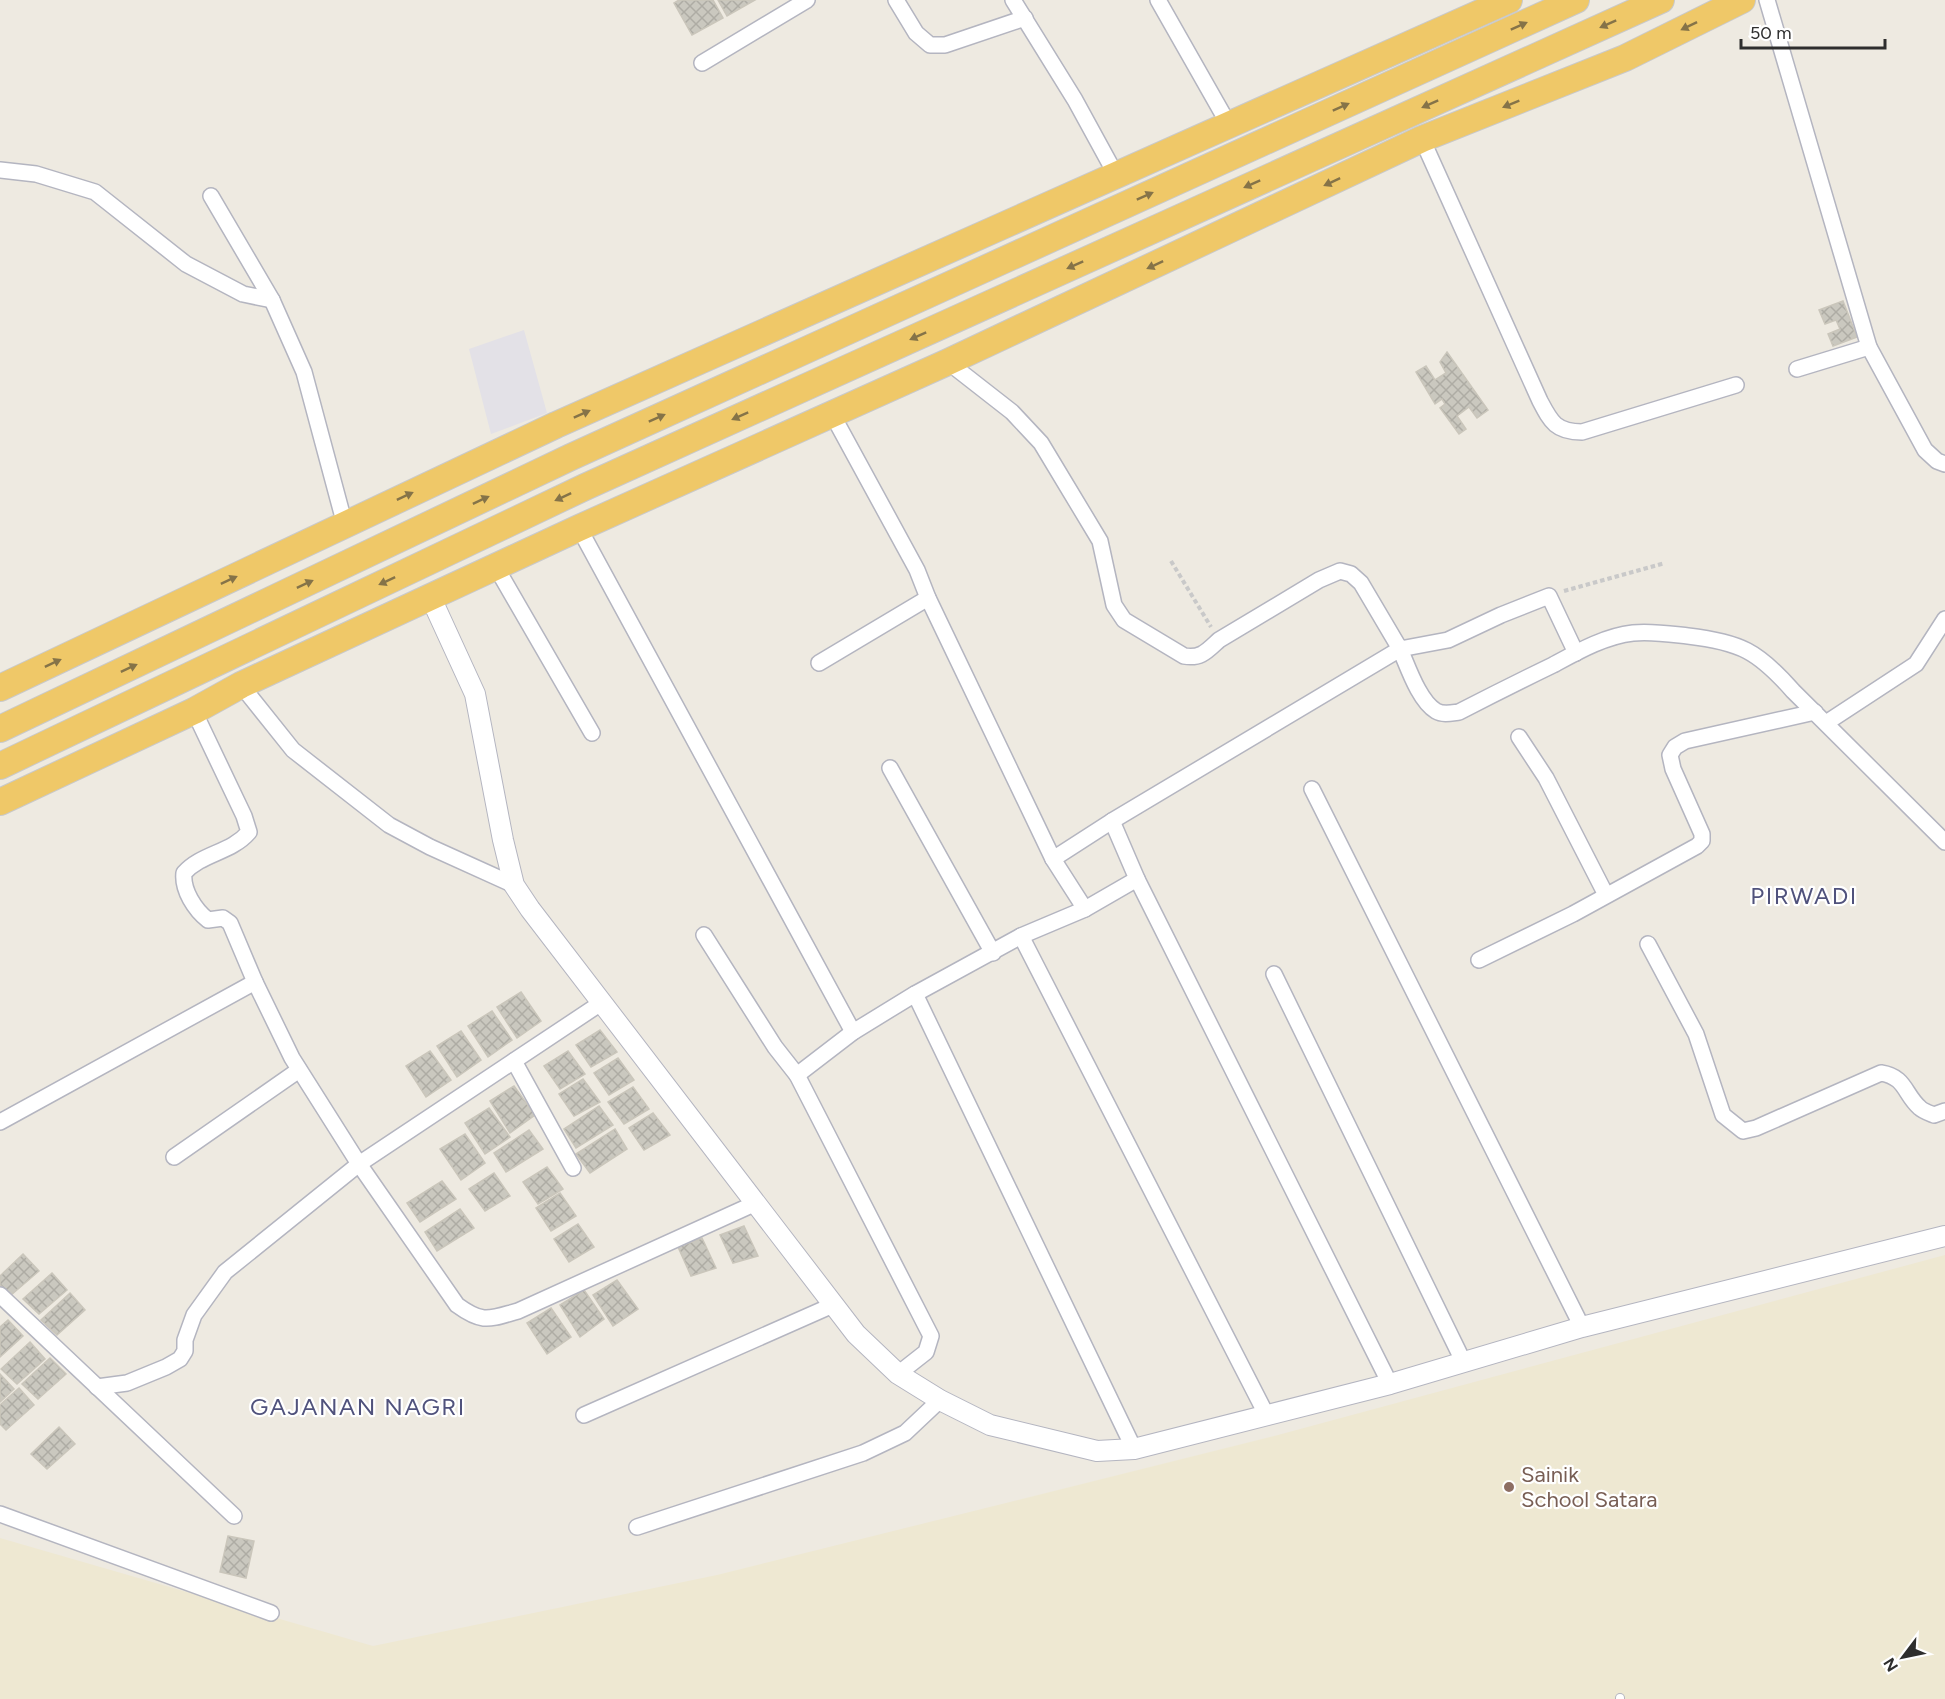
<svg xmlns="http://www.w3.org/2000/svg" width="1945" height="1699" font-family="Figtree,sans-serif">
<defs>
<pattern id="building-cross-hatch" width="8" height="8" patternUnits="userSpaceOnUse" patternTransform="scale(1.5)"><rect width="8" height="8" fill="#cac8bf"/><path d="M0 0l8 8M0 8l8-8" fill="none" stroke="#aeaca4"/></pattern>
</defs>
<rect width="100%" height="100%" fill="#eeeae1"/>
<!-- industrial -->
<path fill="#e3e1e7" d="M 524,330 L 547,413 L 491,434 L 469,349 Z"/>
<!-- education -->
<path fill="#eee8d2" d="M 1945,1255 L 1945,1699 L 0,1699 L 0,1538 L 373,1646 L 717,1575 L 1278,1435 Z"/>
<!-- building -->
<g fill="url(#building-cross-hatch)" stroke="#cac6bb" stroke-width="1.5">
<path d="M 679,0 L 713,0 L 723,18 L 692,35 L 674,3 Z"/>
<path d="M 718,0 L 755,0 L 727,16 Z"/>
<path d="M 1843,301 L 1857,337 L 1833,346 L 1828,334 L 1840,329 L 1836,320 L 1825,324 L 1819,310 Z"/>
<path d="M 1447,352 L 1488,410 L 1477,418 L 1469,407 L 1457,416 L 1466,429 L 1459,434 L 1440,408 L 1445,404 L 1442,399 L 1435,404 L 1416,372 L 1426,366 L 1435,380 L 1446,373 L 1440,362 Z"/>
<path d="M 521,992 L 541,1021 L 517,1038 L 497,1007 Z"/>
<path d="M 492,1011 L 512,1040 L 488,1057 L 468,1026 Z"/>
<path d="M 600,1030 L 617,1052 L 591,1067 L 576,1045 Z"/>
<path d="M 461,1031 L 481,1060 L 457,1077 L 437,1046 Z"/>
<path d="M 430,1051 L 451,1080 L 426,1097 L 406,1066 Z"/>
<path d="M 568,1051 L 585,1074 L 560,1089 L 544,1066 Z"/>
<path d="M 618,1058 L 634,1080 L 609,1095 L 594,1073 Z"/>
<path d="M 583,1079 L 600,1102 L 574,1116 L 559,1094 Z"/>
<path d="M 514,1086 L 535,1115 L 510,1133 L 490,1101 Z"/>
<path d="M 633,1087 L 649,1109 L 624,1124 L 608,1102 Z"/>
<path d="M 599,1106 L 613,1125 L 576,1148 L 564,1129 Z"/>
<path d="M 489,1108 L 510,1137 L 485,1154 L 465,1123 Z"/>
<path d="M 653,1113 L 670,1135 L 644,1150 L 629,1128 Z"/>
<path d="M 615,1129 L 627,1149 L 590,1173 L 576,1154 Z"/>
<path d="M 529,1130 L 543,1149 L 506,1172 L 494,1153 Z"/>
<path d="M 465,1134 L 485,1163 L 461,1180 L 440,1149 Z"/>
<path d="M 547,1167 L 563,1189 L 538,1204 L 523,1182 Z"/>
<path d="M 494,1173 L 510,1196 L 485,1211 L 469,1189 Z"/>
<path d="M 442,1181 L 456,1199 L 420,1222 L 407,1203 Z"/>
<path d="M 560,1193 L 576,1216 L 551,1231 L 536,1208 Z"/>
<path d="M 460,1209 L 474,1228 L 437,1251 L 425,1232 Z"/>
<path d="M 578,1224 L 594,1247 L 569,1262 L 554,1239 Z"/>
<path d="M 744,1226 L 758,1256 L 733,1263 L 720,1235 Z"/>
<path d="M 702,1238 L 716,1268 L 691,1276 L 678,1247 Z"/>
<path d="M 23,1254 L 39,1271 L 11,1295 L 0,1285 L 0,1276 Z"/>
<path d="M 52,1273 L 67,1290 L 39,1314 L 23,1299 Z"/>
<path d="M 617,1280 L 638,1309 L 613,1326 L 593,1295 Z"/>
<path d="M 584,1290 L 604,1319 L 580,1337 L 560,1305 Z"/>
<path d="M 70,1293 L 85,1310 L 57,1335 L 41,1320 Z"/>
<path d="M 551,1308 L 571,1337 L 547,1354 L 527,1323 Z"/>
<path d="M 8,1320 L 23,1336 L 0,1357 L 0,1327 Z"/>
<path d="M 30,1342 L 45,1359 L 17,1384 L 1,1369 Z"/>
<path d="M 50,1358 L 66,1374 L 38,1399 L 22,1384 Z"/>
<path d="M 0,1374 L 14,1389 L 0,1402 Z"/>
<path d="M 19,1388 L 34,1405 L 6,1430 L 0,1424 L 0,1405 Z"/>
<path d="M 59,1427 L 75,1444 L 47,1469 L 31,1454 Z"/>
<path d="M 228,1536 L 254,1541 L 246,1578 L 220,1572 Z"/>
</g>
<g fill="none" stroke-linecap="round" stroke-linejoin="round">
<defs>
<path id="service" d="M 1620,1698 L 1620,1699"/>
<g id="minor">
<path d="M 896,0 L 916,33 L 930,45 L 945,45 L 1025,18"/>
<path d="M 1013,0 L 1075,100 L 1116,175"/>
<path d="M 1158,0 L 1229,125"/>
<path d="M 1767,0 L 1869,347 L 1925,450 L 1937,461 L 1945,464"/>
<path d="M 702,63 L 807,0"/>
<path d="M 1422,139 L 1540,401 C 1551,422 1556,432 1582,432 L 1736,385"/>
<path d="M 0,170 L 36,174 L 95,192 L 186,264 L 243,294 L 272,300"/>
<path d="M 211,196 L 272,300 L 304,372 L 345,525"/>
<path d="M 948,362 L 1012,412 L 1041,443 L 1100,541 L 1114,605 L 1124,620 L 1184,656 C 1201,659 1207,651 1219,640 L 1319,580 L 1340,571 L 1351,574 L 1361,583 L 1400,649 L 1448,640 L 1501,615 L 1549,596 L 1576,653"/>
<path d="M 1797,369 L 1869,347"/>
<path d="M 832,414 L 917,570 L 928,598 L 1053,859 L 1085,909"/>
<path d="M 579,528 L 853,1032"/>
<path d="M 496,567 L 592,733"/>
<path d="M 819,663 L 928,598"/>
<path d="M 241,685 L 293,750 L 389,825 L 430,847 L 514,885"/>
<path d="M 194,711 L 244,816 L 249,832 C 231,853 202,853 184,873 C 182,890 195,910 208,920 L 223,918 L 230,923 L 255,982 L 292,1058 L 359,1164 L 457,1305 C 483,1324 489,1319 518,1311 L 756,1203"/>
<path d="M 1826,723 L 1916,664 L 1945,619"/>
<path d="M 1519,737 L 1546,778 L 1606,895"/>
<path d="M 890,768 L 993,953"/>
<path d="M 1312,789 L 1582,1327"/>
<path d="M 1053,859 L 1112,821 L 1400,649 C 1408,667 1419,701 1436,711 C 1443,715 1451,713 1459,712 C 1490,696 1522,680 1553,665 C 1577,652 1605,636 1633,633 C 1651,631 1670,634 1688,636 C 1740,642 1758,651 1793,691 L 1945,842"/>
<path d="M 1137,879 L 1390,1384"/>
<path d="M 704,935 L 775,1047 L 797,1075"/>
<path d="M 1021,936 L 1266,1414"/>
<path d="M 1648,944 L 1696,1034 L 1723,1115 L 1743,1131 L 1756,1128 L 1881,1073 C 1906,1077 1904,1094 1920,1108 C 1923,1111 1929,1113 1934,1115 L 1945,1111"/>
<path d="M 1479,960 L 1573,914 L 1697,846 L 1702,841 L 1702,834 L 1673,769 L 1670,755 L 1675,747 L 1685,741 L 1815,712"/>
<path d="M 1274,974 L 1464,1363"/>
<path d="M 915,994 L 1134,1449"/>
<path d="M 514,1061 L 573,1168"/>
<path d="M 0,1122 L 255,982"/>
<path d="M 174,1157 L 299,1070"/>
<path d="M 0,1295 L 234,1516"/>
<path d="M 898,1374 L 926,1352 L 931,1336 L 797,1075 L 853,1032 L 915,994 L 1021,936 L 1085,909 L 1137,879 L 1112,821"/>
<path d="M 97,1387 L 127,1383 L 166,1367 L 180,1359 L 185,1351 L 185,1340 L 194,1315 L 225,1272 L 359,1164 L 601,1003"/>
<path d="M 584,1415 L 833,1305"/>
<path d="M 0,1514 L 271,1613"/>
<path d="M 637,1527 L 863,1453 L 905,1433 L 940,1400"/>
</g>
<path id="tertiary" d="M 431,598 L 475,694 L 503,840 L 514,885 L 530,909 L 856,1334 L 898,1374 L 940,1400 L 990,1425 L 1097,1451 L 1134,1449 L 1390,1384 L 1582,1327 L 1945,1236"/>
<g id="trunk">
<path d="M 0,688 L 556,425 L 1509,0"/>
<path d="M 0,729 L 571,457 L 1576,0"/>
<path d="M 0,766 L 585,487 L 1661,0"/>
<path d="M 0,802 L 194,711 L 241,685 L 579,528 L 948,362 L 1422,139 L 1625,58 L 1742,0"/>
</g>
</defs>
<!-- service casing -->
<use href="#service" stroke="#b4b5c0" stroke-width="10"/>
<!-- minor casing -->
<use href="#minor" stroke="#b4b5c0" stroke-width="18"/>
<!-- tertiary casing -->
<use href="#tertiary" stroke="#b4b5c0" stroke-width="22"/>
<!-- trunk casing -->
<use href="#trunk" stroke="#c9c9c9" stroke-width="28"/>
<!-- path -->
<g stroke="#c9c9c9" stroke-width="4" stroke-dasharray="4.5 3" stroke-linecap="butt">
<path d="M 1171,561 L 1211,627"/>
<path d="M 1564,591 L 1665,563"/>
</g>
<!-- service -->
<use href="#service" stroke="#fff" stroke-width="8"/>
<!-- minor -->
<use href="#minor" stroke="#fff" stroke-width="15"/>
<!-- tertiary -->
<use href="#tertiary" stroke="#fff" stroke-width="20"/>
<!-- trunk -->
<use href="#trunk" stroke="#efc868" stroke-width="26"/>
</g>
<!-- one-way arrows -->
<defs><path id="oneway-solid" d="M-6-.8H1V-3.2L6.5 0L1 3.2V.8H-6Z" transform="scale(1.5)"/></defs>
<g fill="#857348">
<use href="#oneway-solid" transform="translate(1608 24) rotate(156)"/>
<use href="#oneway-solid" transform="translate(1519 26) rotate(-24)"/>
<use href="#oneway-solid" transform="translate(1689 26) rotate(154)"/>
<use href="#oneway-solid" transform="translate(1430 104) rotate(156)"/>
<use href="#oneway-solid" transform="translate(1511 104) rotate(158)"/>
<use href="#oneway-solid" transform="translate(1341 107) rotate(-24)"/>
<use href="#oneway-solid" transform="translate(1332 182) rotate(155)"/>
<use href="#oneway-solid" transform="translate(1252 184) rotate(156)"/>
<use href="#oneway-solid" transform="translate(1145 196) rotate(-24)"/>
<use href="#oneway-solid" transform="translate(1075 265) rotate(156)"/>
<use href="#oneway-solid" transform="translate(1155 265) rotate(155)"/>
<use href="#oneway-solid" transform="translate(918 336) rotate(156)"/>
<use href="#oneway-solid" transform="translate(582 414) rotate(-24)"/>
<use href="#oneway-solid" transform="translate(740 416) rotate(156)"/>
<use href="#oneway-solid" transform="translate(657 418) rotate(-24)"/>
<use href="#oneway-solid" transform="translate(405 496) rotate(-25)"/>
<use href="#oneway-solid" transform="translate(563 497) rotate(155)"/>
<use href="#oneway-solid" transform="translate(481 500) rotate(-25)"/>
<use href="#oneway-solid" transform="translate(229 580) rotate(-25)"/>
<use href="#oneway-solid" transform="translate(387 581) rotate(155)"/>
<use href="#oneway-solid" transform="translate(305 584) rotate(-25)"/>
<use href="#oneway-solid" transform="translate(53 663) rotate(-25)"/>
<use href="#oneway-solid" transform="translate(129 668) rotate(-25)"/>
</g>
<!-- markers -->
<circle fill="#8d6e63" stroke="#fff" stroke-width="2" cx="1509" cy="1487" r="6"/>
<g text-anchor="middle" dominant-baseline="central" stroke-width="4.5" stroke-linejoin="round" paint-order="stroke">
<!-- education labels -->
<g font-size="22" fill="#785e54" stroke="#fff" text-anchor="start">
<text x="1521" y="1474">Sainik<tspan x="1521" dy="25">School Satara</tspan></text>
</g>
<!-- neighbourhood labels -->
<g font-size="24" letter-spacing="1.5" fill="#50527c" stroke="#fff">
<text x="1804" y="895">PIRWADI</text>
<text x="358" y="1406">GAJANAN NAGRI</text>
</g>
</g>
<!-- north arrow -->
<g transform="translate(1903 1657) rotate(238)" stroke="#ffffff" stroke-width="4.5" paint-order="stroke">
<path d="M0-4.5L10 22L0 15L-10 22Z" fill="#2e2e2e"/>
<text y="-9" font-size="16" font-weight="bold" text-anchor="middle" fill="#2e2e2e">N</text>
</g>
<!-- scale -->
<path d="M1741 39v9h144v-9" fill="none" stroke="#2e2e2e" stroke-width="3"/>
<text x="1750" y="39" font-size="18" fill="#2e2e2e" stroke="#ffffff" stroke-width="4.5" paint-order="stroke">50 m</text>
</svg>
